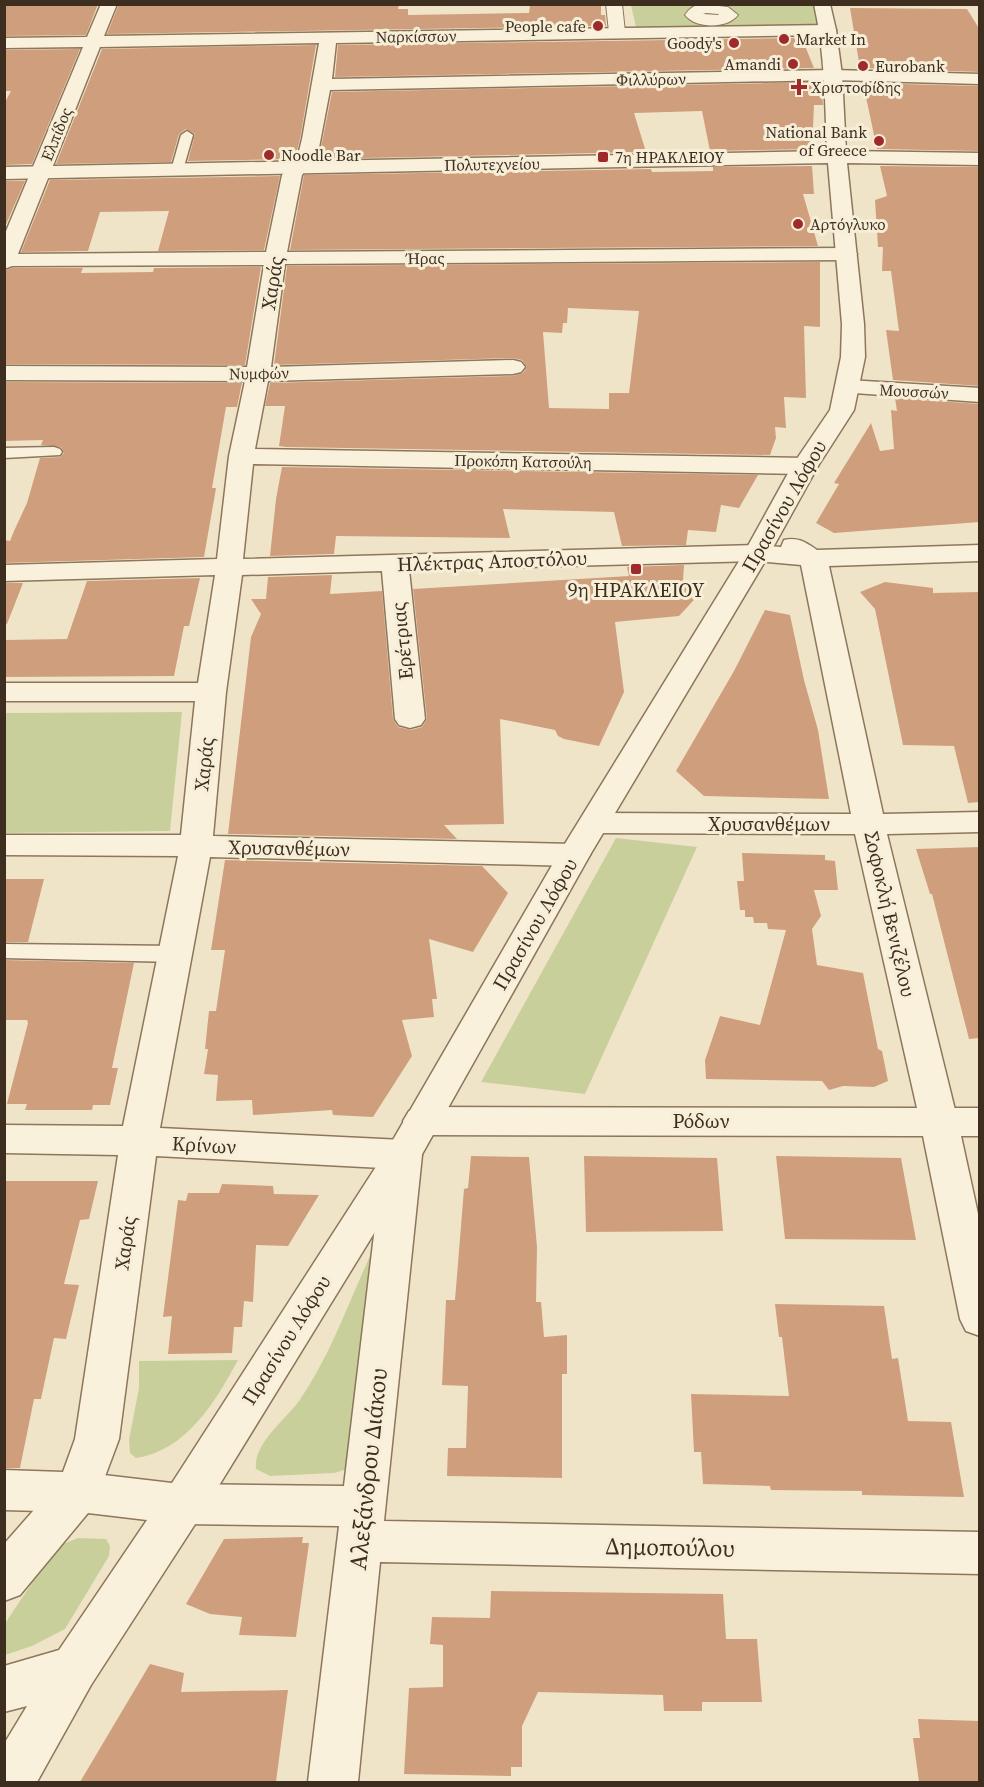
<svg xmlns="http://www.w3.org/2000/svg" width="984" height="1787" font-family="'Source Serif 4',serif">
<rect width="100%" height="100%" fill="#f0e4c8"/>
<!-- green -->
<g fill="#c9cf9b">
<path d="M 631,5 L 816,5 L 819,26 L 636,27 Z"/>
<path d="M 182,712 L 170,831 L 5,833 L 5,713 Z"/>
<path d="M 616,838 L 697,847 L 585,1094 L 481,1082 Z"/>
<path d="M 376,1251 L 350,1460 L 344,1470 L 334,1473 L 270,1476 L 256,1469 C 253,1444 285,1420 299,1401 C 329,1358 348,1304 370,1256 Z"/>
<path d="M 238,1360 C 216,1401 186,1451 136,1458 L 130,1453 L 129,1440 L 139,1388 L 139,1361 Z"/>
<path d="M 78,1538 L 106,1539 L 110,1546 L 109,1556 L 65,1629 L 32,1646 L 5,1655 L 4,1625 L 52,1553 L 61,1545 Z"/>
</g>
<!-- building -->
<g fill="#cf9f7d" fill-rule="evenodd">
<path d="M 4,4 L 98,4 L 86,35 L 4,36 Z"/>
<path d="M 119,4 L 399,4 L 398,9 L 408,9 L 408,15 L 529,13 L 530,4 L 601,4 L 601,15 L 605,15 L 606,26 L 107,34 Z"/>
<path d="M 850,8 L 967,9 L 980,30 L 980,72 L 860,68 Z"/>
<path d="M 794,38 L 796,41 L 803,41 L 814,68 L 335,77 L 338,45 Z"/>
<path d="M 316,45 L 300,139 L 296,154 L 292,159 L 188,161 L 195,134 L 186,129 L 179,134 L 171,162 L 56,164 L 102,49 Z"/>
<path d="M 80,49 L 32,164 L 4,165 L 4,104 L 11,91 L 4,91 L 4,50 Z"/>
<path d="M 821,82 L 823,105 L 814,105 L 812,149 L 710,151 L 702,111 L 634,113 L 646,152 L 317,159 L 320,153 L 332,92 Z"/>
<path d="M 863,83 L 980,86 L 980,151 L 877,149 Z"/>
<path d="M 812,166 L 814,194 L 803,194 L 818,246 L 290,250 L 304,175 L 651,169 L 652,172 L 713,171 L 713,167 Z"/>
<path d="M 880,166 L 980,167 L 980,386 L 893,380 L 886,330 L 899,331 L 891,271 L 882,271 L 883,247 L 878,247 L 875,200 L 887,196 Z"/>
<path d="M 280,176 L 264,250 L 158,251 L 169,211 L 100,212 L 88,251 L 21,252 L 50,180 Z"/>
<path d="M 4,181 L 25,181 L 4,229 Z"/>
<path d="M 820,262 L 820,327 L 804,326 L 806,398 L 784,397 L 786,428 L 775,427 L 776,438 L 770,455 L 286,447 L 279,446 L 285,406 L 265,406 L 270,383 L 513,376 L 523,373 L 527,367 L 522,360 L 513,358 L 274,365 L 287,266 ZM 568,308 L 639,311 L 629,393 L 609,393 L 609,409 L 549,408 L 543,332 L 562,333 L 563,323 L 567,323 Z"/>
<path d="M 261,267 L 245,365 L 4,364 L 4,271 L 12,268 L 83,268 L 81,273 L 153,272 L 154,268 Z"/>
<path d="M 4,382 L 242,383 L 237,407 L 226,407 L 212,488 L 216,488 L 204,557 L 4,563 L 4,540 L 10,541 L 14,531 L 27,503 L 40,458 L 60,457 L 64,453 L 61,447 L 41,445 L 43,440 L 4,441 Z"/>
<path d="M 895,398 L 980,404 L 980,522 L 834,533 L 816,523 L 839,484 L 834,483 L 871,423 L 880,451 L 894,449 L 891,410 L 897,411 Z"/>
<path d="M 282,467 L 758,475 L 739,508 L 721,505 L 716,532 L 688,530 L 686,545 L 622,546 L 614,512 L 503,509 L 510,538 L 336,536 L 334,554 L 270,556 L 276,499 Z"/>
<path d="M 684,565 L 683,581 L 704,589 L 679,616 L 615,622 L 624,692 L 599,746 L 564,739 L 558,736 L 555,730 L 500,719 L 504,824 L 444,825 L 457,839 L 228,834 L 251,637 L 261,614 L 251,599 L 266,599 L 268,577 L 332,575 L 330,594 L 382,591 L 393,719 L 398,727 L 411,730 L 422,727 L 427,719 L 413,589 L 629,576 L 627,567 Z"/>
<path d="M 200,578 L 189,626 L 184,626 L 174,676 L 4,677 L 4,640 L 67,639 L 87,581 Z"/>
<path d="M 885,582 L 933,588 L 933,593 L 980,592 L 980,802 L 968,803 L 954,746 L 903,745 L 875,609 L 860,592 Z"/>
<path d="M 4,583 L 23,583 L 7,624 L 4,623 Z"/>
<path d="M 765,610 L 790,615 L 804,680 L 818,730 L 829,799 L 704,796 L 676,771 L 734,671 Z"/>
<path d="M 980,847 L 980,1038 L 969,1039 L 932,894 L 930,894 L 916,849 Z"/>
<path d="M 742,853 L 825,855 L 825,860 L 835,861 L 838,890 L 814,890 L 821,916 L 812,929 L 817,965 L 863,973 L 878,1049 L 882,1051 L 888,1081 L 874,1087 L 843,1086 L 829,1090 L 822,1081 L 706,1079 L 705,1060 L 720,1016 L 760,1025 L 786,930 L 768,929 L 767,923 L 754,923 L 753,917 L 745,917 L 745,910 L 740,910 L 737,881 L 744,881 Z"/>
<path d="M 225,860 L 482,866 L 508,893 L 473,952 L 429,939 L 437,999 L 432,999 L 434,1017 L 402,1020 L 412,1056 L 373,1117 L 333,1115 L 332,1110 L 253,1115 L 252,1100 L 216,1101 L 218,1075 L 204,1074 L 208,1049 L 205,1049 L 209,1011 L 216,1011 L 225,950 L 211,950 Z"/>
<path d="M 4,879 L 44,879 L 28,942 L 4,942 Z"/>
<path d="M 4,960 L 134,963 L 112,1068 L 118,1068 L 110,1105 L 93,1105 L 92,1110 L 25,1110 L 27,1104 L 7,1104 L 28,1023 L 27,1020 L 4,1020 Z"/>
<path d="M 471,1156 L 529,1157 L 537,1247 L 536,1302 L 541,1302 L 544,1337 L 567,1335 L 567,1374 L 562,1374 L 562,1478 L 447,1476 L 448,1448 L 466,1448 L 468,1386 L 442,1385 L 446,1300 L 455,1300 L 464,1189 L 468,1188 Z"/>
<path d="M 584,1156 L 717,1158 L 723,1231 L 586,1232 Z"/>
<path d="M 776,1156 L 901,1158 L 916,1240 L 785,1239 Z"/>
<path d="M 4,1181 L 98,1181 L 89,1219 L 80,1220 L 64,1284 L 79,1285 L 66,1339 L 54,1338 L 41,1399 L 34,1399 L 20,1468 L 4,1468 Z"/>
<path d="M 222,1184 L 273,1186 L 274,1194 L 319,1195 L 288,1246 L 256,1245 L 253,1302 L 244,1301 L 242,1327 L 234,1327 L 232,1353 L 168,1354 L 172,1316 L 163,1317 L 178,1200 L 186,1201 L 188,1193 L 219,1193 Z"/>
<path d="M 775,1304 L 884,1306 L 892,1359 L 898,1358 L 908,1421 L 951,1422 L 964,1497 L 862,1495 L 862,1491 L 771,1490 L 770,1486 L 703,1484 L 701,1452 L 694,1452 L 691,1394 L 789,1396 L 782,1337 L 779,1337 Z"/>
<path d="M 303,1537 L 302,1543 L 309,1543 L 296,1637 L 239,1635 L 242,1617 L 210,1614 L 186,1604 L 224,1539 Z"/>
<path d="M 491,1591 L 723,1594 L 726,1639 L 757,1639 L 762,1702 L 702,1702 L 702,1711 L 664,1711 L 663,1695 L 538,1692 L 522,1726 L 522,1767 L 511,1767 L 511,1776 L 404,1774 L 409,1688 L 443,1687 L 443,1645 L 430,1644 L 432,1617 L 490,1618 Z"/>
<path d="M 150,1664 L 184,1673 L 181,1692 L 288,1690 L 276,1782 L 80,1782 Z"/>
<path d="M 918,1719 L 980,1721 L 980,1782 L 919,1782 L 913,1738 L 920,1738 Z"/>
</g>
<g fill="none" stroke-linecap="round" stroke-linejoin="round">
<defs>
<g id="service">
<path d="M 187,131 L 193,135 L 183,170 L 177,174 L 173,173 L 171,170 L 181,135 Z"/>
<path d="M 54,447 L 60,449 L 62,452 L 60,455 L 4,458 L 4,448 Z"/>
<path d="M 4,944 L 176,946 L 184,949 L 187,954 L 184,959 L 176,962 L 4,958 Z"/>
</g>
<g id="pedestrian">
<path d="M 606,4 L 622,4 L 625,32 L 623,35 L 617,37 L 609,32 Z"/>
<path d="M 701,4 L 728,7 L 738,15 C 727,29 696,29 685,15 C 690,8 693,6 701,4 ZM 706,13 L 718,14 L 719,15 L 703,14 Z"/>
</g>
<g id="minor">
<path d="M 101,4 L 117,4 L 104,36 L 828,25 L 834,26 L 836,30 L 834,34 L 828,35 L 336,43 L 332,79 L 833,70 L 980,74 L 980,84 L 833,80 L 330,90 L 318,153 L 302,175 L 287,252 L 846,248 L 853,250 L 857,254 L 853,258 L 846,260 L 285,264 L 271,367 L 513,360 L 521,362 L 525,367 L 521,372 L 513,374 L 268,381 L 255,449 L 805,458 L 814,461 L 818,466 L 814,471 L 805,474 L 253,464 L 243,559 L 757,545 L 781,547 L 784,540 C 798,537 805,542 817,550 L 980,545 L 980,561 L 829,566 L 883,814 L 980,812 L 980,832 L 887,834 L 958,1122 L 980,1223 L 980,1336 L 966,1331 L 960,1319 L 923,1136 L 422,1135 L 409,1131 L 403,1121 L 409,1111 L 422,1107 L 917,1108 L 855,834 L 595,833 L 584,830 L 579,823 L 584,816 L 595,813 L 851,814 L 801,565 L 757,561 L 409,570 L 425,719 L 421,725 L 410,728 L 399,725 L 395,719 L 382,571 L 242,575 L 226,692 L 213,836 L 574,844 L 585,848 L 590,855 L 585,862 L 574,866 L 210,857 L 160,1128 L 403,1140 L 416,1145 L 422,1155 L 384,1521 L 980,1532 L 980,1574 L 380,1562 L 358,1782 L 308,1782 L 339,1526 L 183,1524 L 167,1518 L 161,1504 L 167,1490 L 183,1484 L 344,1486 L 382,1168 L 156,1156 L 119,1439 L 94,1506 L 78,1512 L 4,1510 L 4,1470 L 63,1472 L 75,1439 L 118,1155 L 4,1153 L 4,1125 L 123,1126 L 178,856 L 4,855 L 4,835 L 181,835 L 195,701 L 4,701 L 4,683 L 198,683 L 215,575 L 4,581 L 4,565 L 217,559 L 229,456 L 245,381 L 4,380 L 4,366 L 247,367 L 264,265 L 12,266 L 4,269 L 4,236 L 83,47 L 4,48 L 4,38 L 87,37 ZM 319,43 L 302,139 L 298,155 L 282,175 L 266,252 L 18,254 L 100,47 Z"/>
<path d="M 848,380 L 980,388 L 980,402 L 840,392 L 836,387 L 840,382 Z"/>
</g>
<g id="tertiary">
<path d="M 814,4 L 830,4 L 836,30 L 842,75 L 846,151 L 980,153 L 980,165 L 847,163 L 864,324 L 865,357 L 854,410 L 818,466 L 770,553 L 590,855 L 416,1165 L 199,1518 L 91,1685 L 37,1782 L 4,1782 L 4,1744 L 27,1706 L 4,1712 L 4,1666 L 59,1650 L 147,1520 L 88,1513 L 20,1595 L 4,1601 L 4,1544 L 62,1478 L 78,1472 L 172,1483 L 390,1145 L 558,855 L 744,553 L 792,466 L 830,410 L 841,357 L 842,324 L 828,163 L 4,179 L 4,167 L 827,151 C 825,102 825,53 814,4 Z"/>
<path d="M 939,1108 L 980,1108 L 980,1136 L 939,1136 L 926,1132 L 920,1122 L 926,1112 Z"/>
</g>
</defs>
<!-- service casing -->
<use href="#service" stroke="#8d765c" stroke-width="3"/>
<!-- pedestrian casing -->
<use href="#pedestrian" stroke="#8d765c" stroke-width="2"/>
<!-- minor casing -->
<use href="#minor" stroke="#8d765c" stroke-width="3"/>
<!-- tertiary casing -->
<use href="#tertiary" stroke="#8d765c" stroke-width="3"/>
<!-- service -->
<use href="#service" fill="#faf1dc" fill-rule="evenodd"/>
<!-- pedestrian -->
<use href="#pedestrian" fill="#faf1dc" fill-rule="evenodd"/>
<!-- minor -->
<use href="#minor" fill="#faf1dc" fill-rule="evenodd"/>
<!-- tertiary -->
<use href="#tertiary" fill="#faf1dc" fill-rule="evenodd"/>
</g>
<!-- markers -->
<g fill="#9e2a2b" stroke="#f7eed8" stroke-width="2">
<circle cx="598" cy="26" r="6"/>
<circle cx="784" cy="39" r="6"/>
<circle cx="734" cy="43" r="6"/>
<circle cx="793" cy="64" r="6"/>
<circle cx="863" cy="66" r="6"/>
<path d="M796 78h6v6h6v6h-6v6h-6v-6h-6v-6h6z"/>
<circle cx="879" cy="141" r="6"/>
<circle cx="269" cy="155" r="6"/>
<rect x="597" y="151" width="12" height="12" rx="3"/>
<circle cx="798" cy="224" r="6"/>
<rect x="630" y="563" width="12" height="12" rx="3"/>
</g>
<g text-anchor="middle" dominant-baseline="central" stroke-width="6" stroke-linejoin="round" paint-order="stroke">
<!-- far-poi labels -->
<g font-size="16" fill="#3d2e20" stroke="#f7eed8" text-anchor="start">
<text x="586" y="26" text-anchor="end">People cafe</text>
<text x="796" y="39">Market In</text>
<text x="722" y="43" text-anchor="end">Goody's</text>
<text x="781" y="64" text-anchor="end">Amandi</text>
<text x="875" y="66">Eurobank</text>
<text x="811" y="87">Χριστοφίδης</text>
<text x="867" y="132" text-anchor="end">National Bank<tspan x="867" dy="18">of Greece</tspan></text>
<text x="281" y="155">Noodle Bar</text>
<text x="615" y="157">7η ΗΡΑΚΛΕΙΟΥ</text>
<text x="810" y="224">Αρτόγλυκο</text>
</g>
<!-- far-street labels -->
<g font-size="16" fill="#3d2e20" stroke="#f7eed8">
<text transform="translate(416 36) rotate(-1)">Ναρκίσσων</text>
<text transform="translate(651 79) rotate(-1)">Φιλλύρων</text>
<text transform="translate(56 134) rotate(-68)">Ελπίδος</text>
<text transform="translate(492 164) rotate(-1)">Πολυτεχνείου</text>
<text transform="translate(425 258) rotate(-1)">Ήρας</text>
<text transform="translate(259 373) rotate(-1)">Νυμφών</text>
<text transform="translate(914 391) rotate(3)">Μουσσών</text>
<text transform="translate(523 461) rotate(1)">Προκόπη Κατσούλη</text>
</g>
<!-- street labels -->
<g font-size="20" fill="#3d2e20" stroke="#f7eed8">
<text transform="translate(272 283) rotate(-81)">Χαράς</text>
<text transform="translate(784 506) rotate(-60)">Πρασίνου Λόφου</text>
<text transform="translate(492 561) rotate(-2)">Ηλέκτρας Αποστόλου</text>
<text transform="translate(402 641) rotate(-96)">Ερέτριας</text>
<text transform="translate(204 764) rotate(-84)">Χαράς</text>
<text x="769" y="824">Χρυσανθέμων</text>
<text transform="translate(289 848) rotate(1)">Χρυσανθέμων</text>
<text transform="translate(890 914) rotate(77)">Σοφοκλή Βενιζέλου</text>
<text transform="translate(535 924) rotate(-60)">Πρασίνου Λόφου</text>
<text x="701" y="1121">Ρόδων</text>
<text transform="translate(204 1145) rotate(3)">Κρίνων</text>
<text transform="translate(125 1243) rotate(-82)">Χαράς</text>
<text transform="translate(286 1340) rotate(-58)">Πρασίνου Λόφου</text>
</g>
<!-- poi labels -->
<g font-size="20" fill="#3d2e20" stroke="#f7eed8">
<text x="636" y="590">9η ΗΡΑΚΛΕΙΟΥ</text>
</g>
<!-- near-street labels -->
<g font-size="24" fill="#3d2e20" stroke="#f7eed8">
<text transform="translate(368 1469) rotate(-84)">Αλεξάνδρου Διάκου</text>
<text transform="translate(670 1547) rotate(1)">Δημοπούλου</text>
</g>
</g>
<!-- border -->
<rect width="984" height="1787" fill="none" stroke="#3d2e20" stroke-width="12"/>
</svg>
